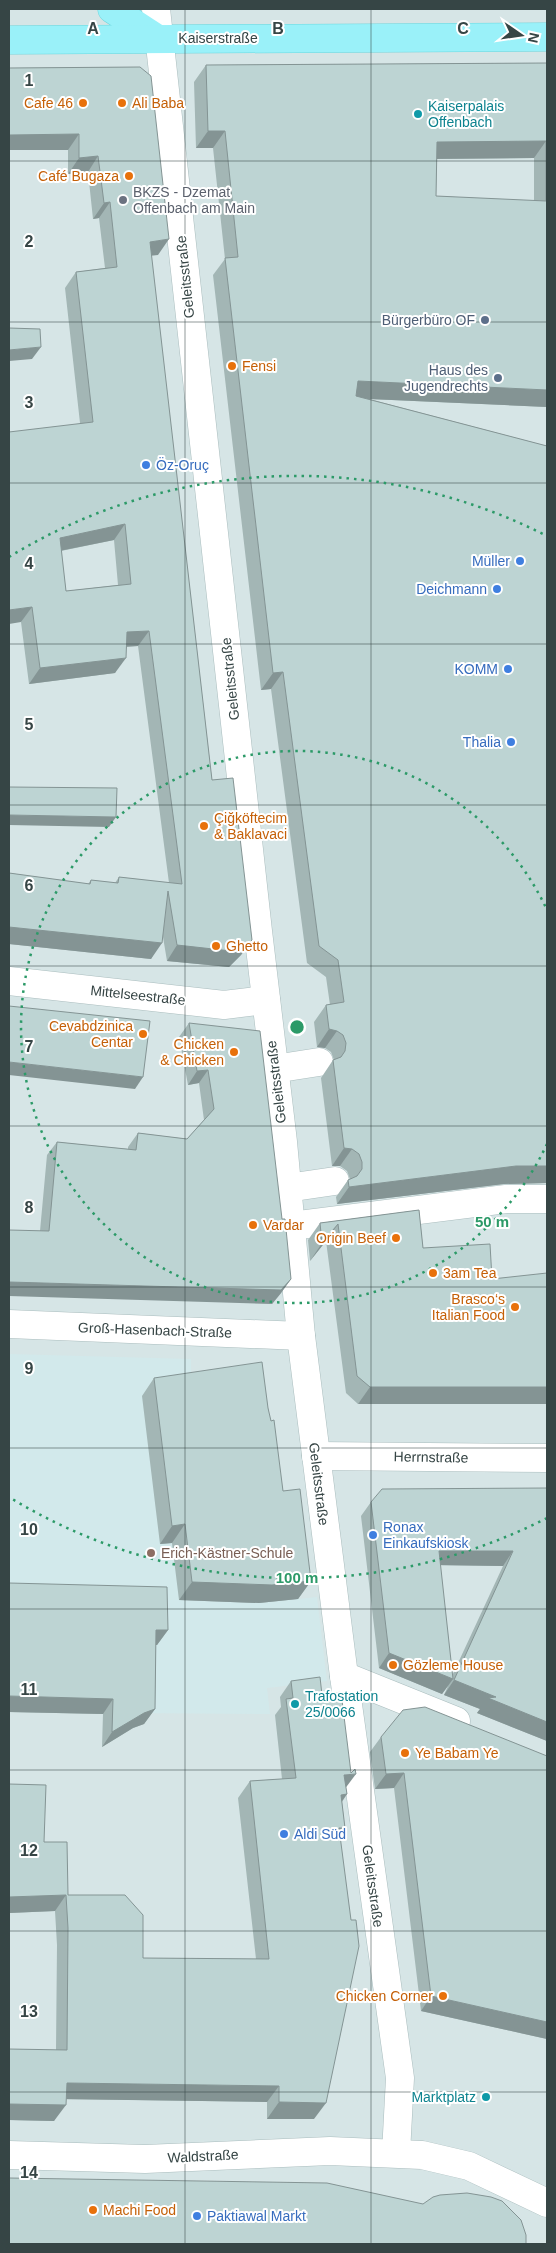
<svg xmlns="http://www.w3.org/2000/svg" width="556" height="2253" font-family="Helvetica,sans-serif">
<rect width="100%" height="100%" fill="#e7f2f3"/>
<!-- residential -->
<rect fill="#d6e5e6" x="9" y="9" width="538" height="2235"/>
<!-- education -->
<path fill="#d2e9eb" d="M 9,1354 L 191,1359 L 191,1389 L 298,1599 L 317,1597 L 327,1681 L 267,1688 L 270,1714 L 9,1712 Z"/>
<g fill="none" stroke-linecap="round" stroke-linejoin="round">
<defs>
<g id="minor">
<path d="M 156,9 L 258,931 L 283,1142 L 301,1336 L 344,1676 L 400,2078 L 396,2153"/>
<path d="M 9,981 L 224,1005 L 266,1000"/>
<path d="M 274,1069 L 319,1062"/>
<path d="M 287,1188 L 335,1181"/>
<path d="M 291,1226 L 506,1199 L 547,1199"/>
<path d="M 9,1324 L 301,1336"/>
<path d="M 316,1456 L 547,1458"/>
<path d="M 344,1676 L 456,1721"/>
<path d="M 9,2155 L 145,2159 L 330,2151 L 422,2155 L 469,2166 L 547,2203"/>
</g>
<g id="major">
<path d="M 112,9 L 158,39"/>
<path d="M 9,40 L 547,37"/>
</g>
</defs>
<!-- minor casing -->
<use href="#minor" stroke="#aabdbe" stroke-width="29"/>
<!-- major casing -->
<use href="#major" stroke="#6bd6dd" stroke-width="29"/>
<!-- minor -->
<use href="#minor" stroke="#fff" stroke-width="28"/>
<!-- major -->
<use href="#major" stroke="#9af1f9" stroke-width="28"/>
</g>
<!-- wall -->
<g fill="#a3b6b5" fill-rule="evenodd">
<path d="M 547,63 L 547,407 L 369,399 L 547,446 L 547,1183 L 504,1184 L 337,1204 L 336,1197 L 348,1180 L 350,1179 L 347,1171 L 340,1166 L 332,1166 L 321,1078 L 333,1060 L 334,1060 L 331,1052 L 325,1048 L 317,1047 L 314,1022 L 326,1005 L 330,1005 L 326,977 L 307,963 L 271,689 L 261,690 L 213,275 L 225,259 L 213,148 L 196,148 L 194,82 L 206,65 ZM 534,158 L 534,201 L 436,196 L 437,159 Z"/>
<path d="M 140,67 L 158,255 L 151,255 L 212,780 L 252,940 L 241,955 L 229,967 L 167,961 L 163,937 L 151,959 L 9,944 L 9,873 L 88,884 L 91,880 L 115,883 L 119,877 L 169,883 L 138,646 L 127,647 L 115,673 L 29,684 L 21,622 L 80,423 L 65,288 L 76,272 L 105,268 L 99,218 L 93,219 L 88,172 L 68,174 L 68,150 L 9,150 L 9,68 ZM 114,540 L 118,585 L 66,591 L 61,551 Z"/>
<path d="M 189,1023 L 282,1219 L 291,1279 L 281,1293 L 272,1304 L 40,1231 L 47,1155 L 57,1142 L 128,1149 L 128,1147 L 138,1133 L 187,1139 L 204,1120 L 199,1083 L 188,1085 L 179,1037 Z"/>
<path d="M 419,1210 L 423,1248 L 492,1279 L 358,1404 L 346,1393 L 326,1241 L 310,1261 L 308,1240 L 320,1223 Z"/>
<path d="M 154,1378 L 268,1408 L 283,1491 L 311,1581 L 298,1599 L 259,1603 L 179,1600 L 172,1543 L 160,1544 L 142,1396 Z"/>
<path d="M 547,1488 L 547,1741 L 477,1713 L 480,1709 L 444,1695 L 448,1686 L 442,1694 L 379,1668 L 361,1516 L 371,1502 ZM 440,1565 L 503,1566 L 452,1676 Z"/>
<path d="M 168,1630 L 157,1645 L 156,1645 L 155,1709 L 144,1724 L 133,1728 L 102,1747 L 103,1714 L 9,1712 Z"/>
<path d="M 291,1681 L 322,1695 L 346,1788 L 347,1794 L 342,1802 L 345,1828 L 340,1834 L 314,2119 L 267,2119 L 267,2102 L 66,2099 L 54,2121 L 9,2120 L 9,2049 L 56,2050 L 57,1945 L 55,1911 L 9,1913 L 9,1784 L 44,1842 L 68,1895 L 143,1958 L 256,1959 L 238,1798 L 250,1781 L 282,1779 L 275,1715 L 281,1707 L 280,1697 Z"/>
<path d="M 381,1737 L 547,1756 L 547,2039 L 421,2011 L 394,1788 L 375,1789 L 370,1752 Z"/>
</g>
<!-- shaded-wall -->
<g fill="#849494">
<path d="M 208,131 L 225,131 L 213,148 L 196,148 Z"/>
<path d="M 79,134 L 68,150 L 9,150 L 9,135 Z"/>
<path d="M 546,141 L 534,158 L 425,159 L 437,142 Z"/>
<path d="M 98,156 L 88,172 L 68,174 L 79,158 Z"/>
<path d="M 110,202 L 99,218 L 93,219 L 104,203 Z"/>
<path d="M 169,239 L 158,255 L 139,257 L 150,242 Z"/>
<path d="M 41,347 L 32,359 L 9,361 L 9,350 Z"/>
<path d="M 358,381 L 547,390 L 547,407 L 347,398 Z"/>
<path d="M 125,524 L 114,540 L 49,553 L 60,538 Z"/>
<path d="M 32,607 L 21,622 L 9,624 L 9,610 Z"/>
<path d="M 149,631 L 138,646 L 116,647 L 127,632 Z"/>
<path d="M 126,658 L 115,673 L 29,684 L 40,668 Z"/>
<path d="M 283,672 L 271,689 L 261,690 L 273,673 Z"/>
<path d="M 9,815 L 116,817 L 109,827 L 9,825 Z"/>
<path d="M 9,927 L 162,943 L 151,959 L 9,944 Z"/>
<path d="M 252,940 L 241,955 L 229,967 L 167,961 L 177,945 Z"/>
<path d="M 329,1029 L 337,1031 L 325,1048 L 317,1047 Z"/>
<path d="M 9,1062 L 143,1077 L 135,1089 L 9,1075 Z"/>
<path d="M 208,1070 L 199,1083 L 188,1085 L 197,1071 Z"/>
<path d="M 344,1148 L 352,1149 L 340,1166 L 332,1166 Z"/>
<path d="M 516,1166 L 547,1166 L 547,1183 L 504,1184 L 337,1204 L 349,1187 Z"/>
<path d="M 338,1224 L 326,1241 L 310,1261 L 322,1243 Z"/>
<path d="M 291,1279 L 281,1293 L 272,1304 L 9,1296 L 9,1282 Z"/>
<path d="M 370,1387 L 547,1387 L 547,1404 L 358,1404 Z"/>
<path d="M 185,1524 L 172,1543 L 160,1544 L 172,1526 Z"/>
<path d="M 439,1551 L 513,1551 L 503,1566 L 429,1565 Z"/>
<path d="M 311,1581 L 298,1599 L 259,1603 L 179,1600 L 192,1582 Z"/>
<path d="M 156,1630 L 168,1630 L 157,1645 L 146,1645 Z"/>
<path d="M 389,1653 L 453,1679 L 442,1694 L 379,1668 Z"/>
<path d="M 454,1680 L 496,1697 L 547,1722 L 547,1741 L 477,1713 L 480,1709 L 444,1695 Z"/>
<path d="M 9,1696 L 113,1699 L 103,1714 L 9,1712 Z"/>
<path d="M 155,1709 L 144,1724 L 133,1728 L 102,1747 L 112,1732 L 144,1713 Z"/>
<path d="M 404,1773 L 394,1788 L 375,1789 L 386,1774 Z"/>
<path d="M 356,1774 L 344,1790 L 344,1775 Z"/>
<path d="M 347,1794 L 335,1811 L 341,1795 Z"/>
<path d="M 339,1828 L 345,1828 L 333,1844 Z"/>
<path d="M 66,1895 L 55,1911 L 9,1913 L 9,1897 Z"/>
<path d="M 431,1996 L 547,2022 L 547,2039 L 421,2011 Z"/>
<path d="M 67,2083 L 279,2086 L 267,2102 L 55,2099 Z"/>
<path d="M 279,2102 L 326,2103 L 314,2119 L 267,2119 Z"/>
<path d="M 9,2104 L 66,2105 L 54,2121 L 9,2120 Z"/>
</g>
<!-- building -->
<g fill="#bdd4d3" stroke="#849494" fill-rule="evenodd">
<path d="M 547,63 L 547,390 L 358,381 L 356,396 L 547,446 L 547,1166 L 516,1166 L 349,1187 L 348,1180 L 357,1176 L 362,1169 L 362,1162 L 359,1154 L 352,1149 L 344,1148 L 333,1060 L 341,1057 L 345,1051 L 346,1043 L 343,1035 L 337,1031 L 329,1029 L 326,1005 L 344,1002 L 338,960 L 319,946 L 283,672 L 273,673 L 225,258 L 238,257 L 225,131 L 208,131 L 206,65 ZM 546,141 L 546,201 L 436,196 L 437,142 Z"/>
<path d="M 140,67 L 151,76 L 169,239 L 150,242 L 212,780 L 233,778 L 252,940 L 240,952 L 177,945 L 168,891 L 162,943 L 9,927 L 9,873 L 90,884 L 91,880 L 118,883 L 119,877 L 182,884 L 149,631 L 127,632 L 126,658 L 40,668 L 32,607 L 9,610 L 9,432 L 93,422 L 76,272 L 117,267 L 110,202 L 104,203 L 98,156 L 79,158 L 79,134 L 9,135 L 9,68 ZM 125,524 L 131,584 L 66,591 L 60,538 Z"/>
<path d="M 9,328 L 40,329 L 41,347 L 9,350 Z"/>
<path d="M 9,787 L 117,788 L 116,817 L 9,815 Z"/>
<path d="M 9,1006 L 150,1021 L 143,1077 L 9,1062 Z"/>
<path d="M 189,1023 L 260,1031 L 282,1219 L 285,1219 L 291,1279 L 281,1290 L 9,1282 L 9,1230 L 49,1231 L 57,1142 L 136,1150 L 138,1133 L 187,1139 L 214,1109 L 208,1070 L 197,1071 Z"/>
<path d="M 419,1210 L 423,1248 L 490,1244 L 492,1279 L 547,1273 L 547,1387 L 370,1387 L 357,1376 L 338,1224 L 322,1243 L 320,1223 Z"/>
<path d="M 262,1362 L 268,1408 L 271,1421 L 274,1420 L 283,1491 L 300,1489 L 311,1581 L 272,1585 L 192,1582 L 185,1524 L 172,1526 L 154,1378 Z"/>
<path d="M 547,1488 L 547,1722 L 488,1698 L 496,1697 L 454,1680 L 513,1551 L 439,1551 L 453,1679 L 389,1653 L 371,1502 L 382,1489 Z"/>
<path d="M 9,1583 L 167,1587 L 168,1630 L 156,1630 L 155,1709 L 144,1713 L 112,1732 L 113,1699 L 9,1696 Z"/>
<path d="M 320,1677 L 322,1695 L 341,1692 L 351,1773 L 355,1769 L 356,1774 L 344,1775 L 347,1794 L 341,1795 L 345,1828 L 339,1828 L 351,1920 L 356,1920 L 359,1946 L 326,2103 L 279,2102 L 279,2086 L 67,2083 L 66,2105 L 9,2104 L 9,2049 L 67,2050 L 68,1928 L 66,1895 L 9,1897 L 9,1784 L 46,1785 L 44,1842 L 67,1842 L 68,1895 L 125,1895 L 143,1915 L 143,1958 L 269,1959 L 250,1781 L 296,1778 L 286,1699 L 293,1698 L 291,1681 Z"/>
<path d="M 425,1707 L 547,1756 L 547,2022 L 431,1996 L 404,1773 L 386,1774 L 381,1737 L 403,1710 Z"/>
<path d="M 9,2178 L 327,2183 L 423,2204 L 433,2197 L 440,2195 L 467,2193 L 491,2197 L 502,2201 L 521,2220 L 526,2235 L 526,2244 L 9,2244 Z"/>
</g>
<!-- grid -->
<path fill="none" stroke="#364545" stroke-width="1" stroke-opacity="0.55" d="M 185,9 L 185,2244M 371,9 L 371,2244M 9,161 L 547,161M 9,322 L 547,322M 9,483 L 547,483M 9,644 L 547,644M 9,805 L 547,805M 9,966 L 547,966M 9,1126 L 547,1126M 9,1287 L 547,1287M 9,1448 L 547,1448M 9,1609 L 547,1609M 9,1770 L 547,1770M 9,1931 L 547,1931M 9,2092 L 547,2092"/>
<!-- distance rings -->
<g fill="none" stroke="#2c9a68" stroke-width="2.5" stroke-dasharray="2.5 5">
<path d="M547 1144A276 276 0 1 1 547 910"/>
<path d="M547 1518A551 551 0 0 1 9 1497M9 557A551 551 0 0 1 547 536"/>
</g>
<!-- markers -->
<g fill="#e8710a" stroke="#fff" stroke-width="2">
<circle cx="83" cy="103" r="5"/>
<circle cx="122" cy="103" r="5"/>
<circle cx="129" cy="176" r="5"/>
<circle cx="232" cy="366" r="5"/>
<circle cx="204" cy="826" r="5"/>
<circle cx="216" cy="946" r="5"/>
<circle cx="143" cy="1034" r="5"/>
<circle cx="234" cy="1052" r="5"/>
<circle cx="253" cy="1225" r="5"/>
<circle cx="396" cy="1238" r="5"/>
<circle cx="433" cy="1273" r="5"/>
<circle cx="515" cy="1307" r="5"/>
<circle cx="393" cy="1665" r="5"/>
<circle cx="405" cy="1753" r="5"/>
<circle cx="443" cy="1996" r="5"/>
<circle cx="93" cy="2210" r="5"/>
</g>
<g fill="#0f9aa8" stroke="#fff" stroke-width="2">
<circle cx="418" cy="114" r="5"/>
<circle cx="295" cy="1704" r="5"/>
<circle cx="486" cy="2097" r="5"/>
</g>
<circle fill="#6b7280" stroke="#fff" stroke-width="2" cx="123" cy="200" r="5"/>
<g fill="#5c6f8a" stroke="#fff" stroke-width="2">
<circle cx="485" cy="320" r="5"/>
<circle cx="498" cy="378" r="5"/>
</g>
<g fill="#3f7fe0" stroke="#fff" stroke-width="2">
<circle cx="146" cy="465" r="5"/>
<circle cx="520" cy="561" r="5"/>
<circle cx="497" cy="589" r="5"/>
<circle cx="508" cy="669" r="5"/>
<circle cx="511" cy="742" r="5"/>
<circle cx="373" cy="1535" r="5"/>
<circle cx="284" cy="1834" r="5"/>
<circle cx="197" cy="2216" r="5"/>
</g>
<circle fill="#8d6e63" stroke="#fff" stroke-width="2" cx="151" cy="1553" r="5"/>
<g text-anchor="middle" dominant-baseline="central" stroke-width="4" stroke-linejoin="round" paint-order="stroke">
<!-- street labels -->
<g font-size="14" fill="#364545" stroke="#fff">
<text x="218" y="38">Kaiserstraße</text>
<text transform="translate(185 277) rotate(-96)">Geleitsstraße</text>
<text transform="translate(230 679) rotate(-96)">Geleitsstraße</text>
<text transform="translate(138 995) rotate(6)">Mittelseestraße</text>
<text transform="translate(276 1082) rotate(-97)">Geleitsstraße</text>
<text transform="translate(155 1330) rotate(2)">Groß-Hasenbach-Straße</text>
<text transform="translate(431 1457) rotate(1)">Herrnstraße</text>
<text transform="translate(319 1484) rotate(83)">Geleitsstraße</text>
<text transform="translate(373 1886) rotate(82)">Geleitsstraße</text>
<text transform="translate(203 2156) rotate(-3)">Waldstraße</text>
</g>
<!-- food labels -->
<g font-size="14" fill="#c56008" stroke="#fff" text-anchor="start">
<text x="73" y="103" text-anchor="end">Cafe 46</text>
<text x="132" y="103">Ali Baba</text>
<text x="119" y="176" text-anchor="end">Café Bugaza</text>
<text x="242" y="366">Fensi</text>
<text x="214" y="818">Çiğköftecim<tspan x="214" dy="16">&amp; Baklavaci</tspan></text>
<text x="226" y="946">Ghetto</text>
<text x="133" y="1026" text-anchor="end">Cevabdzinica<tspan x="133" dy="16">Centar</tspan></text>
<text x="224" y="1044" text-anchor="end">Chicken<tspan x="224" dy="16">&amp; Chicken</tspan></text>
<text x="263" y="1225">Vardar</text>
<text x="386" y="1238" text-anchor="end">Origin Beef</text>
<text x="443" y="1273">3am Tea</text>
<text x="505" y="1299" text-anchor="end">Brasco‘s<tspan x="505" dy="16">Italian Food</tspan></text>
<text x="403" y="1665">Gözleme House</text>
<text x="415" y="1753">Ye Babam Ye</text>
<text x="433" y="1996" text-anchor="end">Chicken Corner</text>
<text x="103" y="2210">Machi Food</text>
</g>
<!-- culture labels -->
<g font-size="14" fill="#0d838f" stroke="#fff" text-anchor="start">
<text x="428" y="106">Kaiserpalais<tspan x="428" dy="16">Offenbach</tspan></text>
<text x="305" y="1696">Trafostation<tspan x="305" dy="16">25/0066</tspan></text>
<text x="476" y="2097" text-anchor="end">Marktplatz</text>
</g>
<!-- worship labels -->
<g font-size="14" fill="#5b616d" stroke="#fff" text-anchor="start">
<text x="133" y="192">BKZS - Dzemat<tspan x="133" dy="16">Offenbach am Main</tspan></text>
</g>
<!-- service labels -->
<g font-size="14" fill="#4e5e75" stroke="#fff" text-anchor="end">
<text x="475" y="320">Bürgerbüro OF</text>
<text x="488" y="370">Haus des<tspan x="488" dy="16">Jugendrechts</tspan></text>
</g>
<!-- shop labels -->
<g font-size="14" fill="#366cbe" stroke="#fff" text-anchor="start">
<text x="156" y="465">Öz-Oruç</text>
<text x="510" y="561" text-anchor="end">Müller</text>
<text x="487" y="589" text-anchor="end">Deichmann</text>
<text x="498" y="669" text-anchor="end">KOMM</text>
<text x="501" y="742" text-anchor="end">Thalia</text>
<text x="383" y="1527">Ronax<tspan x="383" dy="16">Einkaufskiosk</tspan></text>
<text x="294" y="1834">Aldi Süd</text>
<text x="207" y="2216">Paktiawal Markt</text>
</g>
<!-- education labels -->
<g font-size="14" fill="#785e54" stroke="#fff" text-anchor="start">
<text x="161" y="1553">Erich-Kästner-Schule</text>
</g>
</g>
<g font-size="16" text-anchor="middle" font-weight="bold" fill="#364545" stroke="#fff" stroke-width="4" stroke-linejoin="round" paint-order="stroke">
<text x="93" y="34">A</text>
<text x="278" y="34">B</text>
<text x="463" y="34">C</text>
<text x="29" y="86">1</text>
<text x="29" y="247">2</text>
<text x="29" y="408">3</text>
<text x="29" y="569">4</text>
<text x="29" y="730">5</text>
<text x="29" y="891">6</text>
<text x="29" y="1052">7</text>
<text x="29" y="1213">8</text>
<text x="29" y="1374">9</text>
<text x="29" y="1535">10</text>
<text x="29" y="1695">11</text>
<text x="29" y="1856">12</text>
<text x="29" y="2017">13</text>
<text x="29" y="2178">14</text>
</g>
<circle cx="297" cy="1027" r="8" fill="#2c9a68" stroke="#fff" stroke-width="2.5"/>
<g font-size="15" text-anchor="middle" font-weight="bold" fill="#2c9a68" stroke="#fff" stroke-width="4" stroke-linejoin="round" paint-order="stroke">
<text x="492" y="1227">50 m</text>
<text x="297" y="1583">100 m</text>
</g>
<!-- border -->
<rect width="556" height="2253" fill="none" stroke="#364545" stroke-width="20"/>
<!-- north arrow -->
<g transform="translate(521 35) rotate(103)" stroke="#ffffff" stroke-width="4" paint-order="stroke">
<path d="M0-4L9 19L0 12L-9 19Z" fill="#364545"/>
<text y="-8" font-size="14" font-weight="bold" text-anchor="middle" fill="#364545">N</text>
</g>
</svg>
